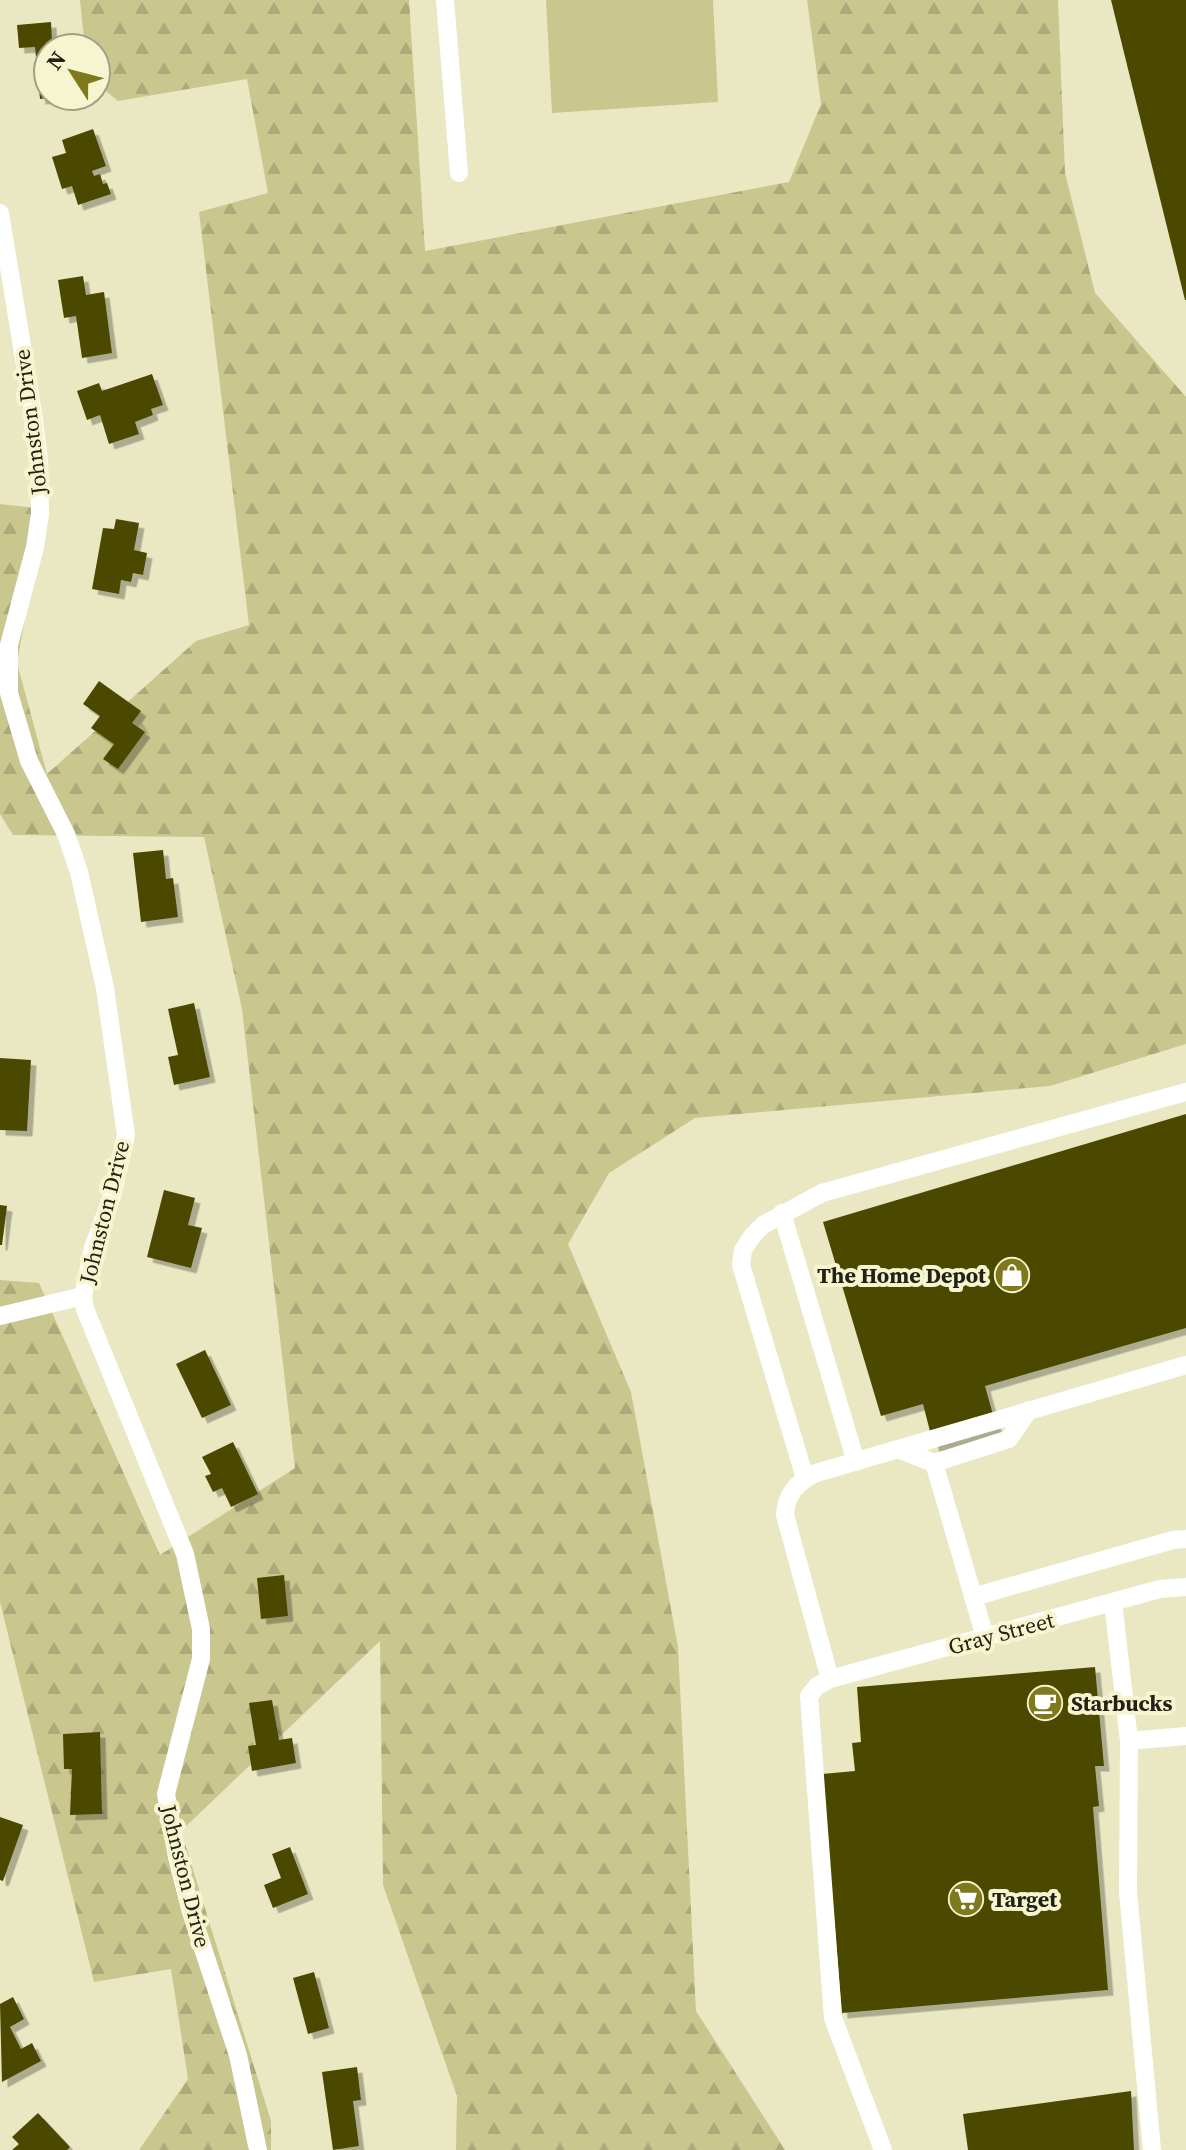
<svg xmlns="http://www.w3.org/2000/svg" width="1186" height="2150" font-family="'Source Serif 4',serif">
<defs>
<pattern id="forest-firs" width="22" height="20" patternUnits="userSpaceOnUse" patternTransform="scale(2)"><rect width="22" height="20" fill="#c9c68e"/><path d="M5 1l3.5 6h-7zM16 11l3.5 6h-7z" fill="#acaa7a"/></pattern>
<filter id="shadow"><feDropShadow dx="5.5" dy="5.5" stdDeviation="0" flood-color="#0004"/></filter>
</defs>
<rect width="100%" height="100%" fill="#eae8c3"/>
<!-- forest -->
<path fill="url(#forest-firs)" d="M 80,0 L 409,0 L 425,251 L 789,182 L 821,104 L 807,0 L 1058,0 L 1065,173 L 1095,293 L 1186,397 L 1186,1044 L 1050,1086 L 695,1118 L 609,1173 L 568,1244 L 631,1392 L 678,1647 L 696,2011 L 785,2150 L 456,2150 L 457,2096 L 383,1885 L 380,1641 L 181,1831 L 271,2121 L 271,2150 L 139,2150 L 188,2079 L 171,1969 L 94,1982 L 0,1602 L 0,1280 L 39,1283 L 160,1555 L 295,1468 L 242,1009 L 204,837 L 13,835 L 0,814 L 0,504 L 45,509 L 17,663 L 47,774 L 196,641 L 249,625 L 199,212 L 268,193 L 247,79 L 118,101 L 96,83 L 96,48 L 85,48 Z"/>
<!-- pitch -->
<path fill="#c9c68e" d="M 546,0 L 713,0 L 718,102 L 552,113 Z"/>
<!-- building -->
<g fill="#4c4802" filter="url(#shadow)">
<path d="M 1111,0 L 1186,0 L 1186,300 L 1185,300 Z"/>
<path d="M 51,22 L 52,40 L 66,39 L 67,48 L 48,48 L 48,98 L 40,99 L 35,47 L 19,48 L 17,25 Z"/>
<path d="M 93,129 L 106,166 L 92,171 L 94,176 L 100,174 L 103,184 L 107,183 L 111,194 L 78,205 L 72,186 L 62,189 L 52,157 L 66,153 L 62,140 Z"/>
<path d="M 83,276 L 86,295 L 104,292 L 112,353 L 82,358 L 76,316 L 64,318 L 58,280 Z"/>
<path d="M 152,374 L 163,405 L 151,409 L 153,415 L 135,422 L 139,434 L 109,444 L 100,415 L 87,420 L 77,391 L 99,383 L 102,391 Z"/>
<path d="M 116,519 L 139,523 L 134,550 L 147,553 L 143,575 L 133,573 L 131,582 L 121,580 L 119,594 L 92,589 L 103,528 L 114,529 Z"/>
<path d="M 99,681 L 141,711 L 132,723 L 145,732 L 118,769 L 103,759 L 114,744 L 91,728 L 100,716 L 83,704 Z"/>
<path d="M 163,850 L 166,879 L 173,878 L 178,917 L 141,922 L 133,853 Z"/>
<path d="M 194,1003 L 210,1077 L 174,1085 L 168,1057 L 178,1055 L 168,1009 Z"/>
<path d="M 0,1058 L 31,1060 L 27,1131 L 0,1130 Z"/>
<path d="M 1186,1114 L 1186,1328 L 985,1386 L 997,1429 L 934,1447 L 923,1404 L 881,1416 L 823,1222 Z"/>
<path d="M 164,1190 L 195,1198 L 188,1225 L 202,1228 L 191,1268 L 147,1257 Z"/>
<path d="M 0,1205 L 7,1206 L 2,1245 L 0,1245 Z"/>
<path d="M 205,1350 L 231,1405 L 202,1418 L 176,1364 Z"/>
<path d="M 233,1442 L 258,1494 L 231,1507 L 222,1488 L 213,1492 L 205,1476 L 211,1474 L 202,1457 Z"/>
<path d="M 284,1575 L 288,1616 L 261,1619 L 257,1578 Z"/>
<path d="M 1095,1667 L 1104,1766 L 1095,1766 L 1099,1806 L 1093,1807 L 1108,1990 L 842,2013 L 822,1774 L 855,1771 L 852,1743 L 861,1742 L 857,1687 Z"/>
<path d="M 272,1700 L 279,1740 L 292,1738 L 296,1763 L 252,1771 L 248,1746 L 256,1745 L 249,1703 Z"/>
<path d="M 100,1732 L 102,1814 L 70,1815 L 72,1769 L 64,1769 L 63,1734 Z"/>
<path d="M 0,1817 L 23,1825 L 3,1881 L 0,1880 Z"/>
<path d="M 290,1847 L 308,1894 L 273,1908 L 264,1885 L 281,1878 L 272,1854 Z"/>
<path d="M 314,1972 L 329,2028 L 308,2034 L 293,1978 Z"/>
<path d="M 13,1997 L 24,2019 L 10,2027 L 21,2049 L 32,2043 L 41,2061 L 2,2082 L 0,2004 Z"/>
<path d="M 357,2067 L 361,2100 L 353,2101 L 359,2146 L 333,2150 L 322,2072 Z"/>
<path d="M 1131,2091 L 1134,2150 L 968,2150 L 963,2114 Z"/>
<path d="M 38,2113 L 70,2147 L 67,2150 L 12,2150 L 19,2144 L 12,2137 Z"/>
</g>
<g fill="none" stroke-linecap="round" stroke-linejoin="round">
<!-- minor -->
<g stroke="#fff" stroke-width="18">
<path d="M 445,0 L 459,173"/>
<path d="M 0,213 L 33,413 L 39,460 L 40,514 L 35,547 L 9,645 L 9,693 L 29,761 L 66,834 L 79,872 L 105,988 L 126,1135 L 112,1196 L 93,1248 L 83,1296 L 85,1309 L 185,1554 L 201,1629 L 201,1659 L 166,1794 L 177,1857 L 191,1912 L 238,2055 L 258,2150"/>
<path d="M 782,1213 L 856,1462"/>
<path d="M 0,1316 L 83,1296"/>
<path d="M 898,1449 L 934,1463 L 1009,1439 L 1029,1410"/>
<path d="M 934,1463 L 985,1637"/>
<path d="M 805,1478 L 741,1265 L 743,1250 L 753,1235 L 763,1225 L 822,1193 L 1186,1092"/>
<path d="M 973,1597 L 1173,1540 L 1186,1539"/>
<path d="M 1113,1602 L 1129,1741 L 1128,1892 L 1152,2150"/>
<path d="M 830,1679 L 785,1515 C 786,1493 798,1482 816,1473 L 1186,1365"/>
<path d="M 1129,1741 L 1186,1736"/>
<path d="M 883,2150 L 833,2018 L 809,1696 L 817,1686 L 830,1679 L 1160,1589 L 1186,1587"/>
</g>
</g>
<!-- icons -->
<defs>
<symbol id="shop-disc" viewBox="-11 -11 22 22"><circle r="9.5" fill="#7f791e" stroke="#f7f5d0"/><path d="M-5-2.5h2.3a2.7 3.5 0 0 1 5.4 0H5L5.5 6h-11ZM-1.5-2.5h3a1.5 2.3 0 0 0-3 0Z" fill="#fff"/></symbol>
<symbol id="cafe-disc" viewBox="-11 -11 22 22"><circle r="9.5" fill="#7f791e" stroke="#f7f5d0"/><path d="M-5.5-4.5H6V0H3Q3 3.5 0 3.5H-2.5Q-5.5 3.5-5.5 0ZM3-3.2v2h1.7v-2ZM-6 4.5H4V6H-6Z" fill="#fff"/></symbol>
<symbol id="supermarket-disc" viewBox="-11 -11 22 22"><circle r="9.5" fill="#7f791e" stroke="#f7f5d0"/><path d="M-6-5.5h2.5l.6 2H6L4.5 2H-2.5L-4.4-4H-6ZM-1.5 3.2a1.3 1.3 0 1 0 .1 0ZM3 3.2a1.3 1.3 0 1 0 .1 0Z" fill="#fff"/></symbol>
</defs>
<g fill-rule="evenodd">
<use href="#shop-disc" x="992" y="1255" width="40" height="40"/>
<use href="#cafe-disc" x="1025" y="1683" width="40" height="40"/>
<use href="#supermarket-disc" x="946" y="1879" width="40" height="40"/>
</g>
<g text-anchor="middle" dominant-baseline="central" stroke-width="8" stroke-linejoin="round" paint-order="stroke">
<!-- street labels -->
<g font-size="22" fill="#222113" stroke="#f7f5d0">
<text transform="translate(30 422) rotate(-97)">Johnston Drive</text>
<text transform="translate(104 1212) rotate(-76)">Johnston Drive</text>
<text transform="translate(1001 1633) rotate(-15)">Gray Street</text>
<text transform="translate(186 1876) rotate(76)">Johnston Drive</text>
</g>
<!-- poi labels -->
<g font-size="22" font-weight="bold" fill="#222113" stroke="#f7f5d0" text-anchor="start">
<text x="986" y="1275" text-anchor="end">The Home Depot</text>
<text x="1071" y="1703">Starbucks</text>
<text x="992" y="1899">Target</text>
</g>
</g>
<!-- north arrow -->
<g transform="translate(72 72) rotate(306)"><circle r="38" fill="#f7f5d0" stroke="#a2a084" stroke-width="2"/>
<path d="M0-6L14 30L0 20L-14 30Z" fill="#7f791e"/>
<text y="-12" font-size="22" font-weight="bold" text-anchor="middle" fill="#222113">N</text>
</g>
</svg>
